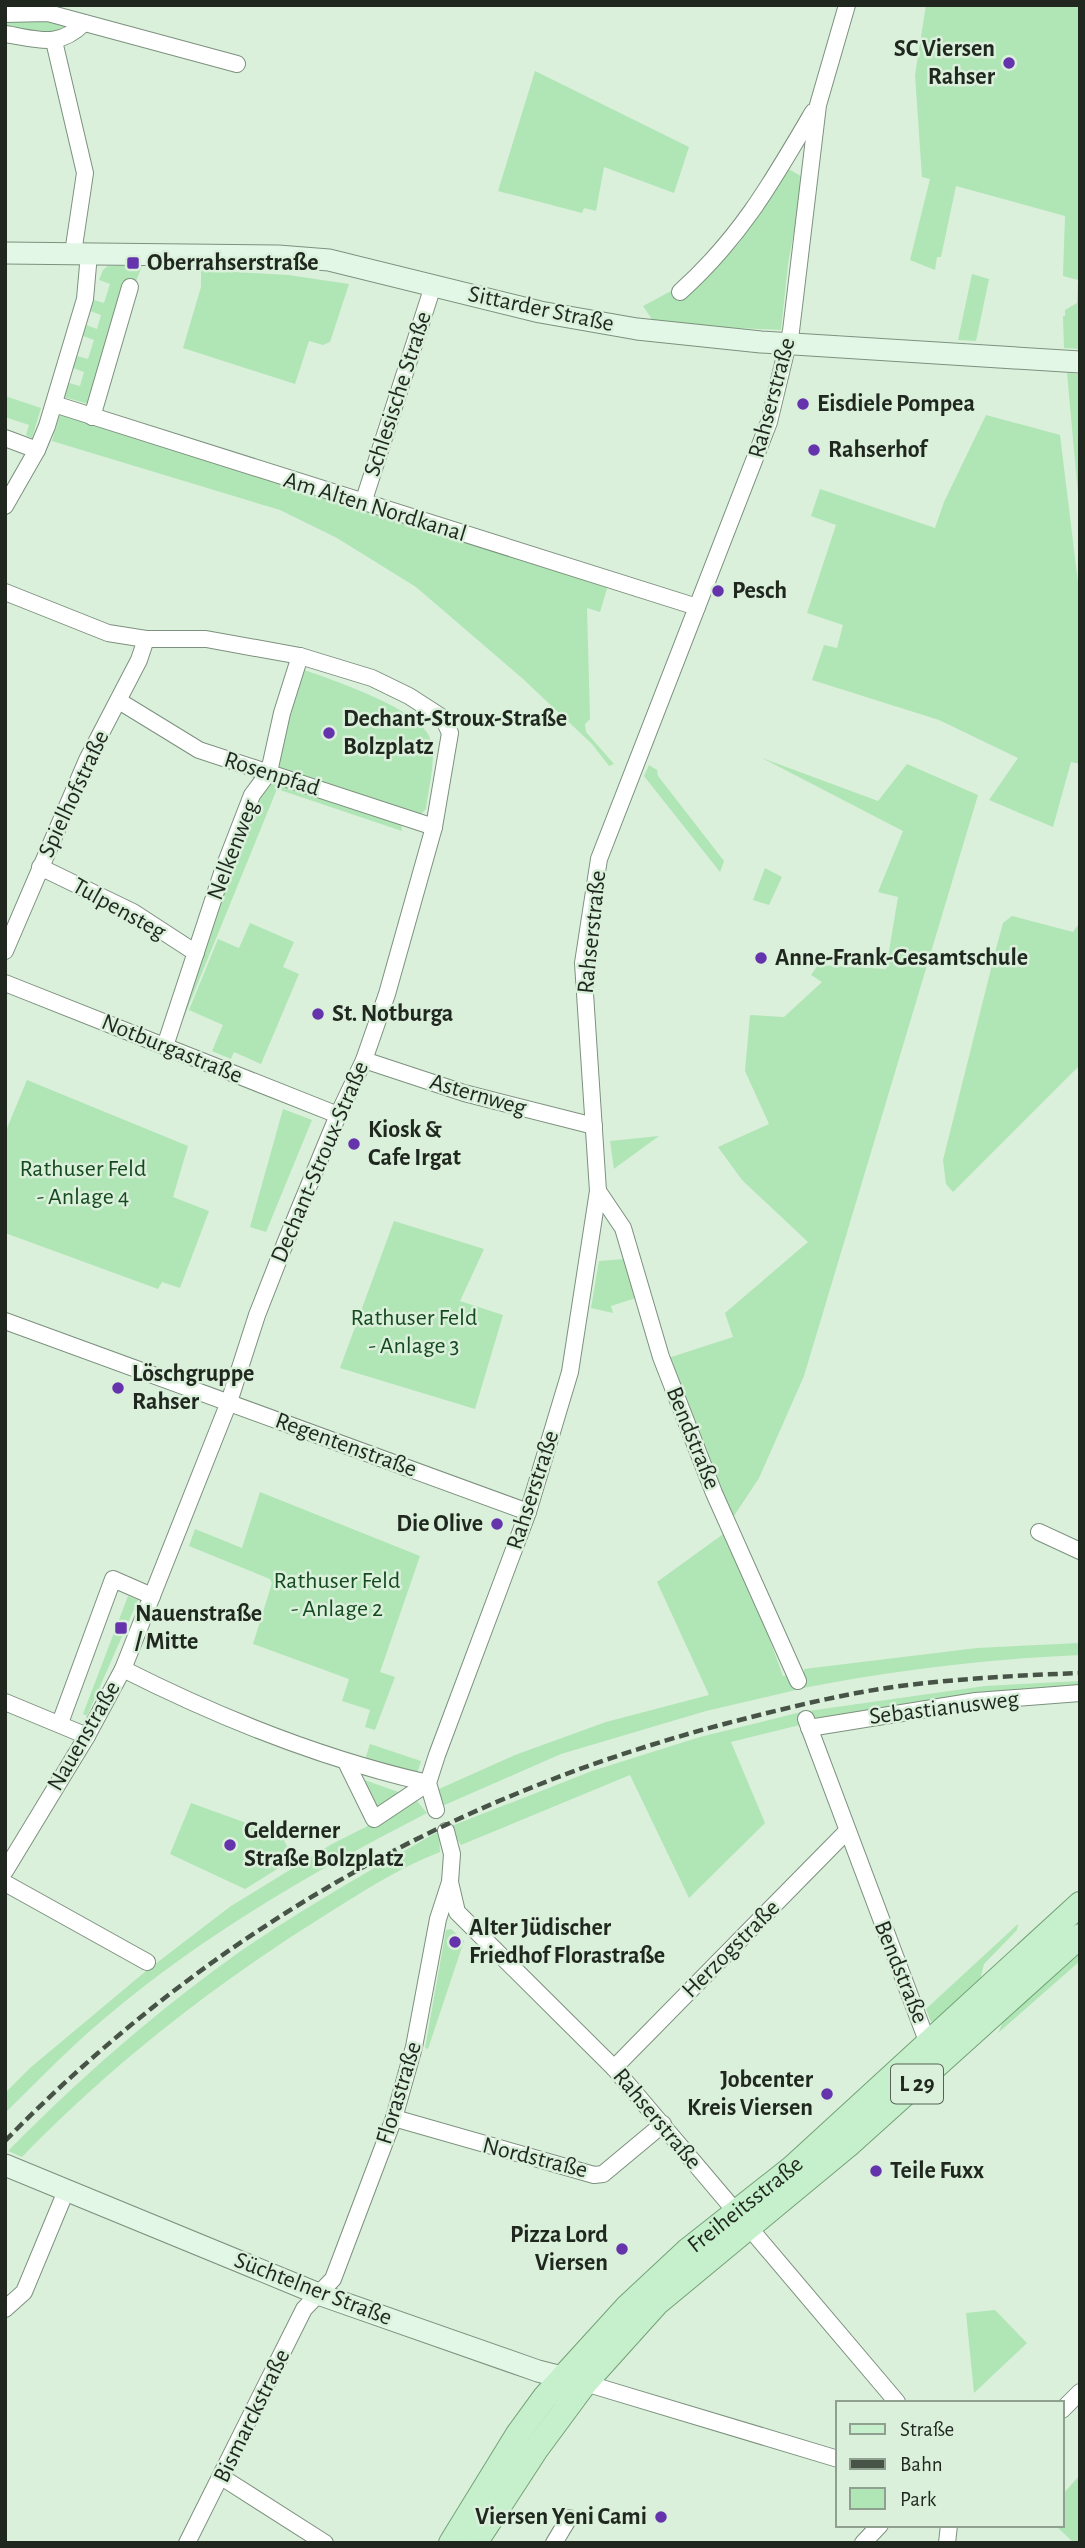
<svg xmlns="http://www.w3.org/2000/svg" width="1085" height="2548" font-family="'Alegreya Sans',sans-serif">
<rect width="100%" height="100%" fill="#daf0db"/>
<!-- green -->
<g fill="#b0e5b5">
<path d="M 926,5 L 1080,5 L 1080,349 L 1064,348 L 1063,316 L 1065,316 L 1065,310 L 1077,303 L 1078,280 L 1063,276 L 1065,216 L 956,186 L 941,257 L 937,257 L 935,270 L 910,260 L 930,179 L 922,177 L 915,75 Z"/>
<path d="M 5,18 L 60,19 L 70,28 L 62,38 L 5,28 Z"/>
<path d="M 535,71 L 689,147 L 674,193 L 604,167 L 596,211 L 584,208 L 582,213 L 498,191 Z"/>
<path d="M 787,168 L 804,178 L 788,264 L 781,330 L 655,324 L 643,306 L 675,289 L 684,297 L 740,242 Z"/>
<path d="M 108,266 L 142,266 L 88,404 L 64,397 L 69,383 L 80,386 L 84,372 L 73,368 L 77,356 L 88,359 L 94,340 L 83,336 L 86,325 L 97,329 L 101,315 L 90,311 L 94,300 L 104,303 L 110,284 L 99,280 L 103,270 Z"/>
<path d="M 201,270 L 288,275 L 349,284 L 330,342 L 323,345 L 309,341 L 295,384 L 183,348 L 201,287 Z"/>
<path d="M 972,274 L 989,279 L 976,341 L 958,340 Z"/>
<path d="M 1067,373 L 1080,374 L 1080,516 Z"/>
<path d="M 5,396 L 41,408 L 32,438 L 26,435 L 29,425 L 5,417 Z"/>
<path d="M 60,414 L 608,585 L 600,612 L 587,608 L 590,719 L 585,724 L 586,732 L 614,764 L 609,766 L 592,744 L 522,678 L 416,587 L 337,538 L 280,510 L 52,441 Z"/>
<path d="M 986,415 L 1060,435 L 1080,599 L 1080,764 L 1071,762 L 1053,827 L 989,800 L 1018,758 L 939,720 L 812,680 L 824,645 L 837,648 L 843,625 L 807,613 L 836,525 L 811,516 L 820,489 L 935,528 L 944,502 Z"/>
<path d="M 304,670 C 333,680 413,707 428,734 C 439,754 428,787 426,809 L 420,815 L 288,774 L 279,767 L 277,752 Z"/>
<path d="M 762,758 L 878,801 L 907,764 L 978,795 L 804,1376 L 759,1478 L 730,1522 L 665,1359 L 733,1337 L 725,1313 L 808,1242 L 742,1180 L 718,1147 L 769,1124 L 745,1071 L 750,1015 L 784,1017 L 822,982 L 811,975 L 818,965 L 886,969 L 898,897 L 878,892 L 903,831 Z"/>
<path d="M 649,765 L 657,770 L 658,776 L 724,861 L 720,872 L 644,776 Z"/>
<path d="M 282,781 L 401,822 L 402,831 L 277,789 L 175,1039 L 172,1030 L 257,797 L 266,785 Z"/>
<path d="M 765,868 L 782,877 L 769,905 L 753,900 Z"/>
<path d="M 1012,916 L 1073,932 L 1080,922 L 1080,1065 L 953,1192 L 946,1184 L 943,1160 L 997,945 L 1003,923 Z"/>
<path d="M 250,923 L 294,942 L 283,967 L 299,974 L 261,1064 L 234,1052 L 231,1059 L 212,1051 L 223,1025 L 189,1010 L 218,939 L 239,948 Z"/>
<path d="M 27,1080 L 188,1146 L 173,1197 L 209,1211 L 180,1288 L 162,1282 L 158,1289 L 5,1233 L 5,1133 Z"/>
<path d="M 283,1109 L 312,1120 L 266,1232 L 250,1227 Z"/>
<path d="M 659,1136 L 615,1168 L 614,1169 L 610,1141 Z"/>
<path d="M 394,1221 L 484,1249 L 460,1301 L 503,1315 L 475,1409 L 340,1368 Z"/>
<path d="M 624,1259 L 636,1298 L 611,1306 L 613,1313 L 591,1308 L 599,1261 Z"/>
<path d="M 260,1492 L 420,1556 L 380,1672 L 395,1677 L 375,1730 L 365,1727 L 370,1710 L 342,1701 L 349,1679 L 253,1644 L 272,1583 L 270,1579 L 189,1546 L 195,1529 L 242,1548 Z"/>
<path d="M 726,1532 L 738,1553 L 783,1676 L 790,1675 L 796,1690 L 706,1711 L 561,1754 L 440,1807 L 439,1789 L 515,1755 L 606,1722 L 709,1695 L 657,1582 Z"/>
<path d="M 128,1596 L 138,1600 L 87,1716 L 83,1714 Z"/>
<path d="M 1080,1643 L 1080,1655 C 986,1659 896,1670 803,1688 L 804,1669 L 977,1648 Z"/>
<path d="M 1080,1681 L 1080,1689 L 813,1724 L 808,1711 L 985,1686 Z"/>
<path d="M 801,1712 L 800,1725 L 731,1742 L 765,1823 L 689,1898 L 630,1775 L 461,1845 L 449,1827 L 592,1771 L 700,1737 Z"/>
<path d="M 370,1744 L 421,1761 L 416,1777 L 365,1760 Z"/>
<path d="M 359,1778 L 404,1794 L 375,1811 Z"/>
<path d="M 417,1801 L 427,1813 C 314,1871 203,1935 105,2018 C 70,2047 38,2081 5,2113 L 5,2093 L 30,2068 L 146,1971 L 231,1906 L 332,1844 Z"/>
<path d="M 191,1803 L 282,1836 L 293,1859 L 245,1889 L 170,1854 Z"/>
<path d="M 439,1831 L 440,1852 C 398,1868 357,1895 319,1919 C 211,1987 111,2065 22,2157 L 8,2151 C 79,2079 155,2012 238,1953 C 303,1908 371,1870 439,1831 Z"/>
<path d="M 1018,1924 L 1017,1930 L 984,1964 L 979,1985 L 943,2018 L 931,2022 L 926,2009 Z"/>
<path d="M 451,1929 L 464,1941 L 428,2049 L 425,2048 L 446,1930 Z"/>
<path d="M 1080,1944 L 1080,1961 L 998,2033 L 1008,2011 Z"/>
<path d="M 995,2310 L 1027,2343 L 974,2393 L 966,2313 Z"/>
<path d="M 1080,2475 L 1080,2543 L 1074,2543 L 1055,2525 L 1062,2525 L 1062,2495 Z"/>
</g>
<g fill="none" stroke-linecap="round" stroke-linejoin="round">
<defs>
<g id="street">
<path d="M 5,14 L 48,13 L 237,64"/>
<path d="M 5,34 C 38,39 58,49 84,23"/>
<path d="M 54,41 L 85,173 L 73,253"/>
<path d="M 680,292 C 741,237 772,182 813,112"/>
<path d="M 54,404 L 697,607"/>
<path d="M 92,417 L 130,287"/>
<path d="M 5,438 L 37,450"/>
<path d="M 363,503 L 433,286"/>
<path d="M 5,506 L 37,450 L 47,426 L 85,299 L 89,254"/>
<path d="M 5,592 L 108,633 L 146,639 L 206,639 L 300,656 L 372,678 L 409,696 L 443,718 L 450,733 L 434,827 L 387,994 L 364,1060 L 338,1115 L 286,1241 L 257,1315 L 229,1402 L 123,1669 L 87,1736 L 5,1871"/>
<path d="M 119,701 L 199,750 L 434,827"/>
<path d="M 40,867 L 133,912 L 196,953"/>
<path d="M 5,951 L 87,760 L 139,660 L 146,639"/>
<path d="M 5,983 L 338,1115"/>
<path d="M 165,1046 L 223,870 L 252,795 L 269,772 L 282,713 L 300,656"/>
<path d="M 364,1060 L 464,1093 L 594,1126"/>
<path d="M 598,1191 L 623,1228 L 661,1357 L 714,1493 L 798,1681"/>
<path d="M 5,1321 L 528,1512"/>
<path d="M 1039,1532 L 1080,1551"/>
<path d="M 123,1669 C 220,1718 322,1759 428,1783"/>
<path d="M 5,1702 L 87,1736"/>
<path d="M 806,1719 L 930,2049"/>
<path d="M 60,1723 L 113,1579 L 152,1596"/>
<path d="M 809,1728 L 976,1701 L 1080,1693"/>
<path d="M 346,1762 L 374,1819 L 428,1783"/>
<path d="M 436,1810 L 428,1783 L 437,1755 L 528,1512 L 570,1372 L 598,1191 L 583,963 L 599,859 L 769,422 L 791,331 L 818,105 L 847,5"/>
<path d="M 446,1831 L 452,1854 L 450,1882 L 457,1912 L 614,2068 L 897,2402"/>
<path d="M 5,1883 L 147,1962"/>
<path d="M 614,2068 L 847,1831"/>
<path d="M 394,2118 L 594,2175 L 603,2174 L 663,2124"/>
<path d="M 5,2309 L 24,2292 L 66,2191"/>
<path d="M 585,2383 L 838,2459"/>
<path d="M 1062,2410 L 1080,2392"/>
<path d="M 223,2478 L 325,2543"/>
<path d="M 187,2543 L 304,2309 L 333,2279 L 394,2118 L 414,2047 L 438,1919 L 450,1882"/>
<path d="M 554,2543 L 569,2518"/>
<path d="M 863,2543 L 880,2525"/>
<path d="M 947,2543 L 949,2525"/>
</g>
<g id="secondary">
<path d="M 5,253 L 278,256 L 329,260 L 540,312 L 637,329 L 761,342 L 1080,362"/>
<path d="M 5,2165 L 321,2295 L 538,2371 L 577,2381"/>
</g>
<g id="primary">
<path id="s1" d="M 451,2543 L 518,2434 L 545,2397 L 627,2307 L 687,2251 L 792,2168 L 1080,1904"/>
<path d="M 475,2543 L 537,2448 L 585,2383 L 657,2303 L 848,2145 L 1080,1936"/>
</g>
</defs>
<!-- street casing -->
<use href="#street" stroke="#7c917e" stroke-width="18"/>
<!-- secondary casing -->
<use href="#secondary" stroke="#7c917e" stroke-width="23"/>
<!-- primary casing -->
<use href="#primary" stroke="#73a278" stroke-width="26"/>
<!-- street -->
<use href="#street" stroke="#fff" stroke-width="16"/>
<!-- secondary -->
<use href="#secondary" stroke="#e2f7e5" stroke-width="21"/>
<!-- primary -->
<use href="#primary" stroke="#c6efcb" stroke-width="24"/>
<!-- rail -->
<path stroke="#485348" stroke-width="4.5" stroke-dasharray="10 5" stroke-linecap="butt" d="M 5,2141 C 207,1934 448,1796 728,1723 C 790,1707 853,1691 917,1684 C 971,1678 1026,1675 1080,1673"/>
</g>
<!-- markers -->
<g fill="#6534ac" stroke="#daf0db" stroke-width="2.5">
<circle cx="1009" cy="63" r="7"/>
<rect x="126" y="256" width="14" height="14" rx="3.5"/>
<circle cx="803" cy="404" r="7"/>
<circle cx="814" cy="450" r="7"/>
<circle cx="718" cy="591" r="7"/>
<circle cx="329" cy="733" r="7"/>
<circle cx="761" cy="958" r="7"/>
<circle cx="318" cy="1014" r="7"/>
<circle cx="354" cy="1144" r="7"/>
<circle cx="118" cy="1388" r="7"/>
<circle cx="497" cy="1524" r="7"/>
<rect x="114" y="1621" width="14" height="14" rx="3.5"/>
<circle cx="230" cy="1845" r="7"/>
<circle cx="455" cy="1942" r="7"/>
<circle cx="827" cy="2094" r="7"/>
<circle cx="876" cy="2171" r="7"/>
<circle cx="622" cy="2249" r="7"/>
<circle cx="661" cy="2517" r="7"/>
</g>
<g text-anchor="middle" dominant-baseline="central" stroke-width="5" stroke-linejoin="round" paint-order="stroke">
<!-- shield labels -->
<rect fill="#daf0db" stroke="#576357" stroke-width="2" x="891" y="2064.5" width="52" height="39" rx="5"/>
<g font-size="23" font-weight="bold" fill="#1f271f">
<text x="917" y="2084">L 29</text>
</g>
<!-- poi labels -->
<g font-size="24" font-weight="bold" fill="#1f271f" stroke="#daf0db" text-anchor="start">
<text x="995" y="49" text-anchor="end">SC Viersen<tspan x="995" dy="28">Rahser</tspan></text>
<text x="147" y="263">Oberrahserstraße</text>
<text x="817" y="404">Eisdiele Pompea</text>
<text x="828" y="450">Rahserhof</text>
<text x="732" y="591">Pesch</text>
<text x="343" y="719">Dechant-Stroux-Straße<tspan x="343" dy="28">Bolzplatz</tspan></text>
<text x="775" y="958">Anne-Frank-Gesamtschule</text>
<text x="332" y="1014">St. Notburga</text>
<text x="368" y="1130">Kiosk &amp;<tspan x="368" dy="28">Cafe Irgat</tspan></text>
<text x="132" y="1374">Löschgruppe<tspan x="132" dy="28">Rahser</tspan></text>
<text x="483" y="1524" text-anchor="end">Die Olive</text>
<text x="135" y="1614">Nauenstraße<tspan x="135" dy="28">/ Mitte</tspan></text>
<text x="244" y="1831">Gelderner<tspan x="244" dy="28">Straße Bolzplatz</tspan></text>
<text x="469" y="1928">Alter Jüdischer<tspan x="469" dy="28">Friedhof Florastraße</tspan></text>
<text x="813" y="2080" text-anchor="end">Jobcenter<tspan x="813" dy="28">Kreis Viersen</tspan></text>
<text x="890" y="2171">Teile Fuxx</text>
<text x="608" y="2235" text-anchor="end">Pizza Lord<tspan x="608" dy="28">Viersen</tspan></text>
<text x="647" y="2517" text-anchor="end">Viersen Yeni Cami</text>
</g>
<!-- street labels -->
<g font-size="24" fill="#1f271f" stroke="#daf0db">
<text transform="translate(541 309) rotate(12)">Sittarder Straße</text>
<text transform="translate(398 394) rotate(-72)">Schlesische Straße</text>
<text transform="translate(772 398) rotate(-75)">Rahserstraße</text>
<text transform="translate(375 507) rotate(17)">Am Alten Nordkanal</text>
<text transform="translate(272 774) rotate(18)">Rosenpfad</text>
<text transform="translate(74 794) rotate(-65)">Spielhofstraße</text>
<text transform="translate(233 850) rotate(-69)">Nelkenweg</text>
<text transform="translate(119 909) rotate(29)">Tulpensteg</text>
<text transform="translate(592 932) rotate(-84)">Rahserstraße</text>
<text transform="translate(172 1049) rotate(22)">Notburgastraße</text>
<text transform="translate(478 1095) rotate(16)">Asternweg</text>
<text transform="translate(320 1162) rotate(-67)">Dechant-Stroux-Straße</text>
<text transform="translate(693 1438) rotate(68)">Bendstraße</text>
<text transform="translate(346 1445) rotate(20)">Regentenstraße</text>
<text transform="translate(533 1490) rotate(-72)">Rahserstraße</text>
<text transform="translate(944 1708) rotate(-7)">Sebastianusweg</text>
<text transform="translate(84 1736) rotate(-60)">Nauenstraße</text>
<text transform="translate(731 1949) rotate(-45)">Herzogstraße</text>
<text transform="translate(901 1972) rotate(68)">Bendstraße</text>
<text transform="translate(399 2093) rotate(-73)">Florastraße</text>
<text transform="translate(657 2119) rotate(50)">Rahserstraße</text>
<text transform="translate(535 2158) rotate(14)">Nordstraße</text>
<text stroke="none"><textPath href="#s1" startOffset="452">Freiheitsstraße</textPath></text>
<text transform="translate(313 2289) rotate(21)">Süchtelner Straße</text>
<text transform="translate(252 2416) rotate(-64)">Bismarckstraße</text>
</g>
<!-- park labels -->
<g font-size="24" fill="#154920" stroke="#daf0db">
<text x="83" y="1169">Rathuser Feld<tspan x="83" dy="28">- Anlage 4</tspan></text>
<text x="414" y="1318">Rathuser Feld<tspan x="414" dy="28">- Anlage 3</tspan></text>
<text x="337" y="1581">Rathuser Feld<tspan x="337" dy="28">- Anlage 2</tspan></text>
</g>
</g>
<!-- border -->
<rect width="1085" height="2548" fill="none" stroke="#1f271f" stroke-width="14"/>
<!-- legend -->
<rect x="836" y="2401" width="228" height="126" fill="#daf0db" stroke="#8fa090" stroke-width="2"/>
<rect x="850" y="2424" width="35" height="10" fill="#c6efcb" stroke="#8fa090" stroke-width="2"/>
<text x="900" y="2436" font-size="21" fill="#1f271f">Straße</text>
<rect x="850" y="2459" width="35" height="10" fill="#485348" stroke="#8fa090" stroke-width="2"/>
<text x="900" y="2471" font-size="21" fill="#1f271f">Bahn</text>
<rect x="850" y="2488" width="35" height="21" fill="#b0e5b5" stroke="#8fa090" stroke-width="2"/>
<text x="900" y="2506" font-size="21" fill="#1f271f">Park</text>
</svg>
